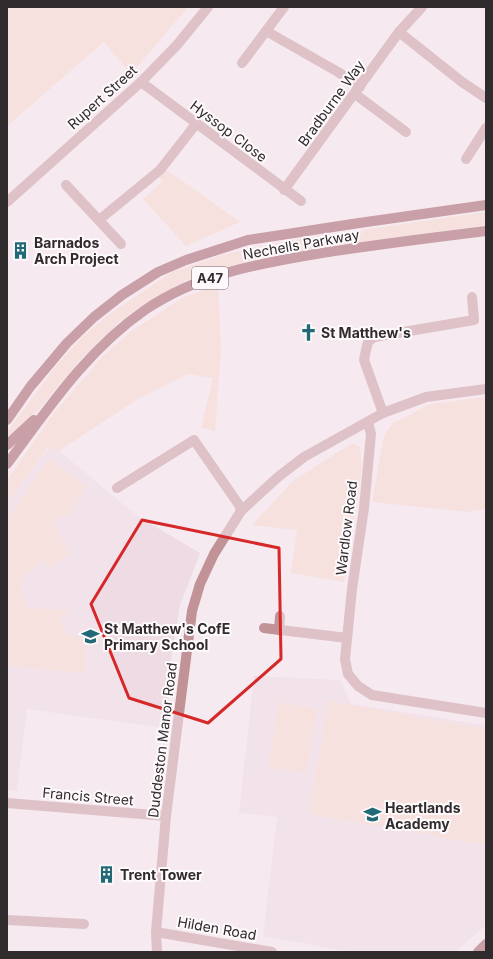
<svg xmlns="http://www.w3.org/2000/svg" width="493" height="959" font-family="Inter,sans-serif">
<rect width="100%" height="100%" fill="#f5eaf0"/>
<!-- built -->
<g fill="#eedbe4">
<path d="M 49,447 L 59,451 L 136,515 L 200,553 L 180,605 L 170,666 L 165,728 L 27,709 L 17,791 L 7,790 L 7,504 Z"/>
<path d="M 254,676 L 340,680 L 351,704 L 486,725 L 486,925 L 455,952 L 352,952 L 263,936 L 277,817 L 239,813 Z"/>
</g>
<!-- green -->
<g fill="#f9d7cb">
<path d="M 7,7 L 188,7 L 131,74 L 104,42 L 7,126 Z"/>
<path d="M 167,170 L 240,222 L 186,246 L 143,199 L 163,181 L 159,177 Z"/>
<path d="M 486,212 L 486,225 L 346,244 L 261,258 L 195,276 L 153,298 L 119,322 L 78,362 L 41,407 L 7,439 L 7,432 L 55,367 L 80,339 L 108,315 L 172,272 L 222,255 L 281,242 Z"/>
<path d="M 218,285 L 221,350 L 215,431 L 201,428 L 213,378 L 188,374 L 138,399 L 59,451 L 48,447 L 7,504 L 7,480 L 53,414 L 104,355 L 133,330 L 184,297 Z"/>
<path d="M 486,397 L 486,509 L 468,512 L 372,502 L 384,435 L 393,423 L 430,404 Z"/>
<path d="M 352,443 L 360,447 L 362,470 L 344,582 L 291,573 L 297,530 L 252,525 L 293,481 Z"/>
<path d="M 49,458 L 87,486 L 70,513 L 54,521 L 69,555 L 49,568 L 44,559 L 24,578 L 20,591 L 29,608 L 72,611 L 60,618 L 68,636 L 80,636 L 86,653 L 84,673 L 7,666 L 7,520 Z"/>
<path d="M 329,701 L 486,729 L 486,845 L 309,814 Z"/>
<path d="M 279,702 L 317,709 L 306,773 L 268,767 Z"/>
</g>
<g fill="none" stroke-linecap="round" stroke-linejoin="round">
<!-- minor -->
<g stroke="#c19397" stroke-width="10">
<path d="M 266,31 L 338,72 L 360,87"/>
<path d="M 399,32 L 422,7"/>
<path d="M 242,63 L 284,7"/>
<path d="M 141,82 L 301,201"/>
<path d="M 355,94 L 406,132"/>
<path d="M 466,159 L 486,128"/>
<path d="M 66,185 L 121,244"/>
<path d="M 284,190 L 399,32 L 462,82 L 486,98"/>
<path d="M 7,202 L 141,82 L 177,45 L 208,7"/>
<path d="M 99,220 L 160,170 L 196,124"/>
<path d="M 383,413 L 364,360 L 366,350 L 368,342 L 374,337 L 474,320 L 472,297"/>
<path d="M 368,422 L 371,434 L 364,508 L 352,589 L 345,659 L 348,674 L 358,686 L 372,695 L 486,713"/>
<path d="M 117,488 L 194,440 L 239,505 L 241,511"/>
<path d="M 264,628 L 347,638"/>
<path d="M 279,630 L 280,616"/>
<path d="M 7,803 L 166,816"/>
<path d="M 7,920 L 84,924"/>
<path d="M 156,932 L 272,952"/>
<path d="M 157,952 L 156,932 L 166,816 L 192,611 L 200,584 L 214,554 L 241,511 L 278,477 L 304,457 L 383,413 L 426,397 L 486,389"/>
</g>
<!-- major -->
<g stroke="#934550" stroke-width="10">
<path d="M 7,420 L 30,387 L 67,343 L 94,317 L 122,295 L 158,272 L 186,260 L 248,240 L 359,223 L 486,205"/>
<path d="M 7,445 L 34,420"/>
<path d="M 7,464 C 48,409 87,350 145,310 C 196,275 256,264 316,254 C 372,245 429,238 486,231"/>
<path d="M 478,952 L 486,944"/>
</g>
</g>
<!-- marked area -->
<path d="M0 0H493V959H0ZM 142,520 L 279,548 L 281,659 L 208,723 L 129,698 L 91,604 Z" fill="#f5eaf0" fill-opacity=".55" fill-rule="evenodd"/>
<path fill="none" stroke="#d62828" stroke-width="3" stroke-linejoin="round" d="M 142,520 L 279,548 L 281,659 L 208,723 L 129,698 L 91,604 Z"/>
<!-- icons -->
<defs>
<symbol id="building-bare" viewBox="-9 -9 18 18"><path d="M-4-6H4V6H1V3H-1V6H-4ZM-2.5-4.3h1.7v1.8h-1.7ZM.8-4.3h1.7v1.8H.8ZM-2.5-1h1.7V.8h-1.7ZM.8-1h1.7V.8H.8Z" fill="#216976" stroke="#fefafc" stroke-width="2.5" paint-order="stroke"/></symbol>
<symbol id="church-bare" viewBox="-9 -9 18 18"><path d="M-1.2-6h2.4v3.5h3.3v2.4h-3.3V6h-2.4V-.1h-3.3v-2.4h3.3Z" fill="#216976" stroke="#fefafc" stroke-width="2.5" paint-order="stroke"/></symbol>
<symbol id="school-bare" viewBox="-9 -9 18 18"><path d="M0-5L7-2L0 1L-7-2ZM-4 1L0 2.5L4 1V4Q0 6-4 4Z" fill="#216976" stroke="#fefafc" stroke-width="2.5" paint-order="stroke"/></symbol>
</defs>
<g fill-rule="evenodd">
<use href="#building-bare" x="8" y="238" width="25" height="25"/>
<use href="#church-bare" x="296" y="320" width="25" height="25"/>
<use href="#school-bare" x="78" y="624" width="25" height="25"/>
<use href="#school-bare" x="360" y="802" width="25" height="25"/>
<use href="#building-bare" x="94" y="862" width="25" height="25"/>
</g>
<g text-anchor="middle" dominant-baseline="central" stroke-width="4" stroke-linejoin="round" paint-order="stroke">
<!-- shield labels -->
<rect fill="#fefafc" stroke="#6e6a6c" stroke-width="1" x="192" y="267" width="36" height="22" rx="3"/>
<g font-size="13" font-weight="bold" fill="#302c2e">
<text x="210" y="278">A47</text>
</g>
<!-- street labels -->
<g font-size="14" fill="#302c2e" stroke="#fefafc">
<text transform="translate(102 97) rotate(-42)">Rupert Street</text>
<text transform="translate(331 103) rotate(-54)">Bradburne Way</text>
<text transform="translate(229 131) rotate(37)">Hyssop Close</text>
<text transform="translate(301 244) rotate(-10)">Nechells Parkway</text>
<text transform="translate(346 528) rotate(-83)">Wardlow Road</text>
<text transform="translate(162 740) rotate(-83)">Duddeston Manor Road</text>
<text transform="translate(88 796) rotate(5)">Francis Street</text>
<text transform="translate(217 928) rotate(10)">Hilden Road</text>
</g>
<!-- poi labels -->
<g font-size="14" font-weight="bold" fill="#302c2e" stroke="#fefafc" text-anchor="start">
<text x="34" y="242">Barnados<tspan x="34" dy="16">Arch Project</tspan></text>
<text x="321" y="332">St Matthew's</text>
<text x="104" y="628">St Matthew's CofE<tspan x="104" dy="16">Primary School</tspan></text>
<text x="385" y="807">Heartlands<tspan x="385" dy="16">Academy</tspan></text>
<text x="120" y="874">Trent Tower</text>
</g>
</g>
<!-- border -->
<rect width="493" height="959" fill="none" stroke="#302c2e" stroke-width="16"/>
</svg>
